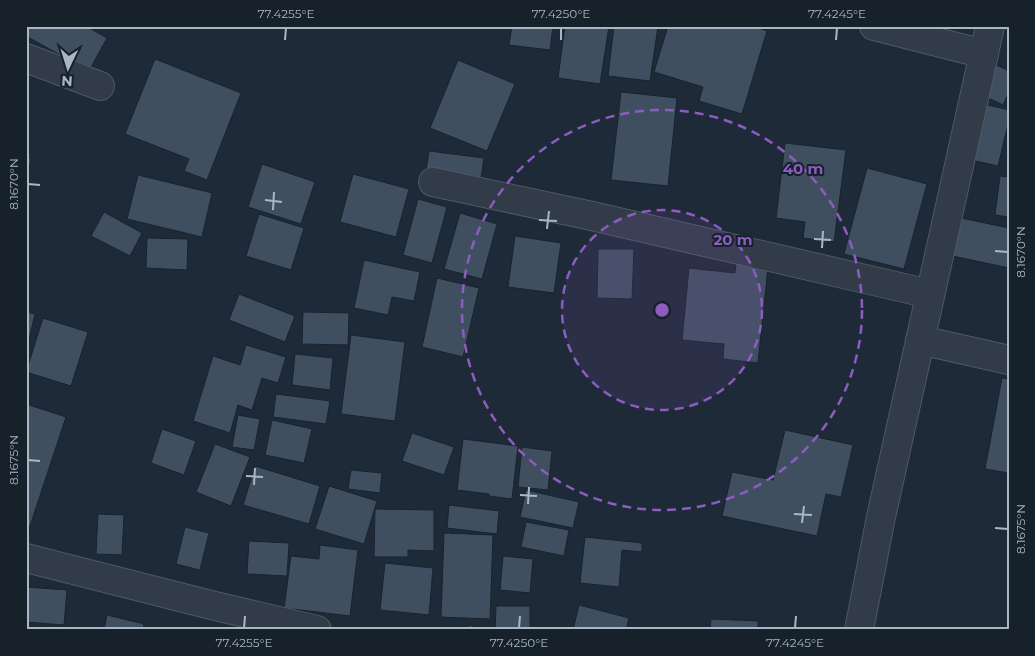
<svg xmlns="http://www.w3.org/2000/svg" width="1035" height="656" font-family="Montserrat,sans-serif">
<rect width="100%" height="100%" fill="#1e2a37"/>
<!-- building -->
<g fill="#404f60" stroke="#19232e">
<path d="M 26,26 L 86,26 L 107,38 L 89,71 L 26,36 Z"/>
<path d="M 512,26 L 553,26 L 550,50 L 509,45 Z"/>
<path d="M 565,26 L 609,26 L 600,84 L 558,78 Z"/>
<path d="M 614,26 L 658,26 L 650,81 L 608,76 Z"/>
<path d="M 668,26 L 753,26 L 767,31 L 742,114 L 699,101 L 703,87 L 654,72 Z"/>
<path d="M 155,59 L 241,93 L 207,180 L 184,171 L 189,159 L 125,134 Z"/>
<path d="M 458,60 L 515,84 L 487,151 L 430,128 Z"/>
<path d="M 992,63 L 1009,71 L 1009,92 L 1003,105 L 978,93 Z"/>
<path d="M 621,92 L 677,98 L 668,186 L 611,180 Z"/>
<path d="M 979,103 L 1009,110 L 1009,120 L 998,166 L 967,159 Z"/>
<path d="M 785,143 L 846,150 L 834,242 L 803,238 L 805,222 L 776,218 Z"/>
<path d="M 429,151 L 484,158 L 481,178 L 426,171 Z"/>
<path d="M 26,157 L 31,159 L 26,180 Z"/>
<path d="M 262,164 L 315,182 L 301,224 L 248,207 Z"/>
<path d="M 867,168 L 927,184 L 904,269 L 844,254 Z"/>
<path d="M 353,174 L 409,189 L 396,237 L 340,222 Z"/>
<path d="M 138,175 L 212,193 L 202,237 L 127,219 Z"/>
<path d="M 1000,176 L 1009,177 L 1009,217 L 995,215 Z"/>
<path d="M 418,199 L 447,207 L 432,263 L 403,255 Z"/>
<path d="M 104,212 L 142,233 L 130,256 L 91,236 Z"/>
<path d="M 460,213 L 497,224 L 482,279 L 444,269 Z"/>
<path d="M 259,214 L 304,228 L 291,270 L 246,256 Z"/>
<path d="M 956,217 L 1009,228 L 1009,268 L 948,255 Z"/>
<path d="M 515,236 L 561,243 L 554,293 L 508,287 Z"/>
<path d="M 147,238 L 188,239 L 187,270 L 146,268 Z"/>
<path d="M 598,249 L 634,249 L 632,299 L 597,298 Z"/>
<path d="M 364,260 L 420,272 L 414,301 L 392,297 L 388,315 L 354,308 Z"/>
<path d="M 736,263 L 768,267 L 758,363 L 723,359 L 724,344 L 682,340 L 689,268 L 735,273 Z"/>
<path d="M 437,278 L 479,288 L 463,357 L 422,347 Z"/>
<path d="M 239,294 L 295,316 L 285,342 L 229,320 Z"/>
<path d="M 26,312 L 35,314 L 26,352 Z"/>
<path d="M 303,312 L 349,313 L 348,345 L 302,344 Z"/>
<path d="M 43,318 L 88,332 L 71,386 L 26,372 Z"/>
<path d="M 351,335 L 405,342 L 395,421 L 341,414 Z"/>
<path d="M 246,345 L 286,357 L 278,383 L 262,378 L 252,410 L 238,405 L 230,433 L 193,421 L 213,356 L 240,365 Z"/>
<path d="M 295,354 L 333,358 L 330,390 L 292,385 Z"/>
<path d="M 1002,378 L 1009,379 L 1009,473 L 985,469 Z"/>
<path d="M 276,394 L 330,401 L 326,424 L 273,417 Z"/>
<path d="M 26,404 L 66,417 L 28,532 L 26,531 Z"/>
<path d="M 238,415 L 260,419 L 254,450 L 232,447 Z"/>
<path d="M 272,420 L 312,429 L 304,463 L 265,455 Z"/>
<path d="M 162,429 L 196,441 L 184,475 L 151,463 Z"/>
<path d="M 785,430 L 853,445 L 841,497 L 826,494 L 817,536 L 722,516 L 732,472 L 773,480 Z"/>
<path d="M 412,433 L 454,447 L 444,475 L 402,461 Z"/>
<path d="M 463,439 L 518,446 L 512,499 L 489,496 L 489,494 L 457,490 Z"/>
<path d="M 215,444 L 250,457 L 231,506 L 196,492 Z"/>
<path d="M 522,447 L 552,451 L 548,490 L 518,487 Z"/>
<path d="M 255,466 L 320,486 L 309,524 L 243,505 Z"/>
<path d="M 351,470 L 382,473 L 380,493 L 348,489 Z"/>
<path d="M 329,486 L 377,501 L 364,544 L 315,529 Z"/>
<path d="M 526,490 L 579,502 L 573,528 L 520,517 Z"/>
<path d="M 449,505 L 499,511 L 497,534 L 447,528 Z"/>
<path d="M 375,509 L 434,510 L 434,551 L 408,550 L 408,557 L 374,557 Z"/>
<path d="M 98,514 L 124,515 L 122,555 L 96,554 Z"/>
<path d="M 526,522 L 569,530 L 564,556 L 521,547 Z"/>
<path d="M 185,527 L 209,533 L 200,570 L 176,564 Z"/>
<path d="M 444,533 L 493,535 L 490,619 L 441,617 Z"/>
<path d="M 585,537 L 642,543 L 642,552 L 622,550 L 619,587 L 580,583 Z"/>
<path d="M 249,541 L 289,543 L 287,576 L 247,574 Z"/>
<path d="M 320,545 L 358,550 L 350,616 L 284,608 L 291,556 L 319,559 Z"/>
<path d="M 503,556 L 533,559 L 530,593 L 500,590 Z"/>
<path d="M 385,563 L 433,568 L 429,615 L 380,610 Z"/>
<path d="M 26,587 L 67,590 L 64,625 L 26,622 Z"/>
<path d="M 579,605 L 629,618 L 626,630 L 573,630 Z"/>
<path d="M 496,606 L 530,606 L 530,630 L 495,630 Z"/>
<path d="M 107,615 L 144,624 L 143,630 L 104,630 Z"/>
<path d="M 711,619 L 758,621 L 758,630 L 710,630 Z"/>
<path d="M 469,625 L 487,630 L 468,630 Z"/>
</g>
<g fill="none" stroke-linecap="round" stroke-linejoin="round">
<defs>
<g id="minor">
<path d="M 874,26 L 984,54"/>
<path d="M 26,58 L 100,86"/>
<path d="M 433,182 L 592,216 L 930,294"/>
<path d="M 920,340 L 1009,360"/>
<path d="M 26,558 L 211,605 L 317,630"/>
<path d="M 859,630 L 881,517 L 990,26"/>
</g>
</defs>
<!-- minor casing -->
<use href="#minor" stroke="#4f5966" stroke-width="30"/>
<!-- minor -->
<use href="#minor" stroke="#313c48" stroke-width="28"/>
</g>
<!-- ticks -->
<path fill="none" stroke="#abb6c5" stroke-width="2" d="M 285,40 L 286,28M 561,40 L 561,28M 836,40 L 837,28M 28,184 L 40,185M 265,200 L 282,202M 273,210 L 274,192M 539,220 L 557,221M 547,229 L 549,211M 814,239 L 831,240M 822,248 L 823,231M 995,251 L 1008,252M 28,460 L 40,461M 246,476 L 263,477M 254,485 L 255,468M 520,495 L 537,496M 528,504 L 529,487M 794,514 L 812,515M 802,523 L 804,506M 995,528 L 1008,529M 244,628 L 245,616M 519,628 L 520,616M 795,628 L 796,616"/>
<!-- distance rings -->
<circle cx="662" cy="310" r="100" fill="#8c5cc1" fill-opacity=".12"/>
<g fill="none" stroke="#8c5cc1" stroke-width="2.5" stroke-dasharray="9 6">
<circle cx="662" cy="310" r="100"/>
<circle cx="662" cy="310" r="200"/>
</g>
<circle cx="662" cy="310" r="8" fill="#8c5cc1" stroke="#17212c" stroke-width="2.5"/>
<g font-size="15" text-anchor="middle" font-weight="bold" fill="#8c5cc1" stroke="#17212c" stroke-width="4" stroke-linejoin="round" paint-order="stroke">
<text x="803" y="174">40 m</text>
<text x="733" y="245">20 m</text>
</g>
<!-- border -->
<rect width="1035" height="656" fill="none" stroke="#17212c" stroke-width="55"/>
<!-- north arrow -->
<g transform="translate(68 68) rotate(184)" stroke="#17212c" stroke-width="4" paint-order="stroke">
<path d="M0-4L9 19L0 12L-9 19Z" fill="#abb6c5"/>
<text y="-8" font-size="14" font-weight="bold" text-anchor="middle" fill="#abb6c5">N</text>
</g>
<rect x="28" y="28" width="980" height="600" fill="none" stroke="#abb6c5" stroke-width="2"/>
<g font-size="12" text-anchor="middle" fill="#abb6c5">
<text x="286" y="18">77.4255°E</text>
<text x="561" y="18">77.4250°E</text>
<text x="837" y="18">77.4245°E</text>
<text transform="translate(14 184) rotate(-90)" y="4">8.1670°N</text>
<text transform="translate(1021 252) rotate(-90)" y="4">8.1670°N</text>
<text transform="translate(14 460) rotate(-90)" y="4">8.1675°N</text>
<text transform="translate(1021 529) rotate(-90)" y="4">8.1675°N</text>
<text x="244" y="647">77.4255°E</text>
<text x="519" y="647">77.4250°E</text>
<text x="795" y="647">77.4245°E</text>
</g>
</svg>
